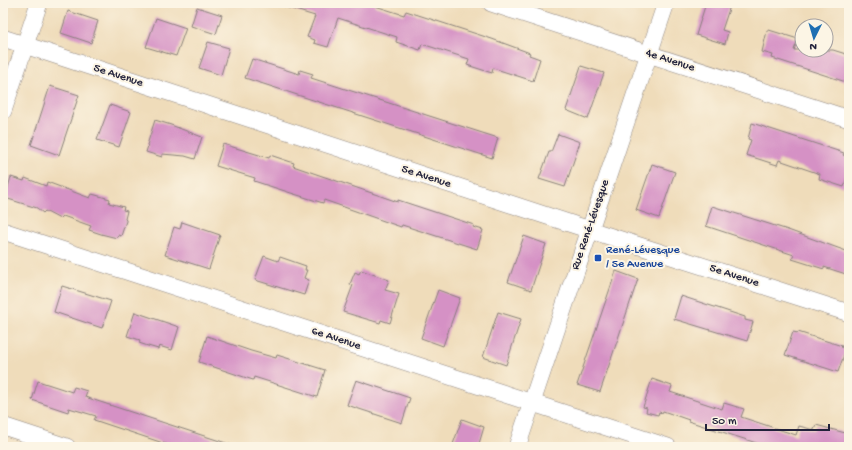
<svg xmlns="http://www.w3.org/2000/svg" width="852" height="450" font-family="'Gochi Hand',sans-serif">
<rect width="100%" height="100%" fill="#fcf5e5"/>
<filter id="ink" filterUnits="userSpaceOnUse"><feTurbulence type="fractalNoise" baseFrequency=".025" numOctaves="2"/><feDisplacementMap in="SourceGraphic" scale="8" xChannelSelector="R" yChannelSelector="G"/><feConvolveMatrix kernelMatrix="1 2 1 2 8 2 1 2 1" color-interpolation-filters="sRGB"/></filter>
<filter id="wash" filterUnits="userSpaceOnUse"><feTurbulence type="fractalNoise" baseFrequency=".012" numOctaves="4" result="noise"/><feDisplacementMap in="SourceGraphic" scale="16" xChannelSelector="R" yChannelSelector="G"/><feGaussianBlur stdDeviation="0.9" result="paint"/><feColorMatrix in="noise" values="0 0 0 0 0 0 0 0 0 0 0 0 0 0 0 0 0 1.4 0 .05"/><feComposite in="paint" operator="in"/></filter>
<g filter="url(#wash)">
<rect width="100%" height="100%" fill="#efdcba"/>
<g id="blocks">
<!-- building -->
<g fill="#d591c5">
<path d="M 283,3 L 376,3 L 375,6 L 404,15 L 406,11 L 492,39 L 530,53 L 529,55 L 540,59 L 533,81 L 493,68 L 492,73 L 467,65 L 469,59 L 422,44 L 420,50 L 396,42 L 397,37 L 338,18 L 328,47 L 314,43 L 315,40 L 307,37 L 315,16 L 282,6 Z"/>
<path d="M 706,3 L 731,3 L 722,30 L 728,32 L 725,44 L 696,35 Z"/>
<path d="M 197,7 L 222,15 L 216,34 L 191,26 Z"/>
<path d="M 68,11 L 98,21 L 91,43 L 61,33 Z"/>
<path d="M 156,18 L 186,28 L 176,56 L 146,47 Z"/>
<path d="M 769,30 L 798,39 L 794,50 L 833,50 L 849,55 L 849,83 L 772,58 L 773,55 L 762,52 L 767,31 L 769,31 Z"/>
<path d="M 208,42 L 229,48 L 221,75 L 199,68 Z"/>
<path d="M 252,59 L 299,74 L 300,70 L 313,74 L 311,78 L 498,138 L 492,158 L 245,78 Z"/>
<path d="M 581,66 L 604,73 L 588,119 L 566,110 Z"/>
<path d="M 50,86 L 79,95 L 59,155 L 31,145 Z"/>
<path d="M 110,105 L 131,112 L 119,147 L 97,140 Z"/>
<path d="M 155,120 L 171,125 L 202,137 L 195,159 L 185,156 L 162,154 L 162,157 L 146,152 L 148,146 L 147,145 Z"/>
<path d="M 752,123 L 844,153 L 843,155 L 849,157 L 849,170 L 844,187 L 819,179 L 820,174 L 779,160 L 777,165 L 746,155 L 751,140 L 748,139 Z"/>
<path d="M 558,134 L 580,142 L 565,187 L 539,179 L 549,152 L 551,152 Z"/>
<path d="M 223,144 L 269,158 L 270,155 L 294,163 L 293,166 L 398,202 L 398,200 L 474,225 L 473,227 L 483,230 L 477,249 L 402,225 L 401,227 L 324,200 L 323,203 L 291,193 L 254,181 L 255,178 L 216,166 Z"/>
<path d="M 652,164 L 675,172 L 659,218 L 636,210 Z"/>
<path d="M 11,177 L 24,181 L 25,178 L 46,186 L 47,182 L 90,198 L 92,194 L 110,199 L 109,203 L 124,207 L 123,210 L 127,211 L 125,219 L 126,220 L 126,221 L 121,236 L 118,235 L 117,238 L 101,234 L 89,230 L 91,226 L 63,216 L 60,219 L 45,211 L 43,213 L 37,208 L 5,198 Z"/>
<path d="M 712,206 L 788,230 L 849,252 L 849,275 L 824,267 L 824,269 L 792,259 L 794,255 L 706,226 Z"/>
<path d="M 182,222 L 220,235 L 209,269 L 165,255 L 174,227 L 180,229 Z"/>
<path d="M 524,236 L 546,244 L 531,290 L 508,282 Z"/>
<path d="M 264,256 L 278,261 L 280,257 L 306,266 L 305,270 L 307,270 L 304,278 L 309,280 L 304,295 L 255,280 Z"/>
<path d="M 361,270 L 389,280 L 385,290 L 399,294 L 390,323 L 381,320 L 380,323 L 343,312 L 353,285 L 350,284 L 355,272 L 359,274 Z"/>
<path d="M 616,271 L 638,279 L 600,392 L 577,385 Z"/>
<path d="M 62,286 L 111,301 L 102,328 L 54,312 Z"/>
<path d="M 438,290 L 460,298 L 443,346 L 421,338 Z"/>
<path d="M 681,296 L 745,317 L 745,320 L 753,322 L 747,341 L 674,319 Z"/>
<path d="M 135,312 L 179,327 L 172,350 L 159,346 L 158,349 L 148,346 L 139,343 L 140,340 L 127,336 Z"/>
<path d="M 498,312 L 521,319 L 506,365 L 483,357 Z"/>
<path d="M 793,332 L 798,333 L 798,332 L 842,346 L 841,347 L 846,349 L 838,372 L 785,355 Z"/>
<path d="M 207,336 L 251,351 L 276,358 L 277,355 L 325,370 L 317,397 L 254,377 L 253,380 L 199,362 Z"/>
<path d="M 652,379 L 672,386 L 670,392 L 722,409 L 724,403 L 744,409 L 741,417 L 796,435 L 799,426 L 814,430 L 816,425 L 849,434 L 849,447 L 769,447 L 688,421 L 689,420 L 663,411 L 662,413 L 659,412 L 658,415 L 646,412 L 647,408 L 643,407 Z"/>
<path d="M 356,380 L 410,398 L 402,423 L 347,405 Z"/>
<path d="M 38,381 L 72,392 L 74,387 L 87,391 L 85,397 L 232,445 L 232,447 L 175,447 L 94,420 L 96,416 L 69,408 L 68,412 L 32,400 Z"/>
<path d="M 462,419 L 484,427 L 478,447 L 452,447 Z"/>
</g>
</g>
</g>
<g filter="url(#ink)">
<use href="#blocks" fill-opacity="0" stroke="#887f7a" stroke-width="1"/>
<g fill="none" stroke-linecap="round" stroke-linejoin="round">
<defs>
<g id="minor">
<path d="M 491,3 L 849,119"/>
<path d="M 3,38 L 590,230 L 849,313"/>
<path d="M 3,111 L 39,3"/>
<path d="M 3,231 L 668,447"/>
<path d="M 3,426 L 67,447"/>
<path d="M 517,447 L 666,3"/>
</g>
</defs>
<!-- minor casing -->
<use href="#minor" stroke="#887f7a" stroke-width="18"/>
<!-- minor -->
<use href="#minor" stroke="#fff" stroke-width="17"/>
</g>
</g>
<!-- markers -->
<rect fill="#1a4fb4" stroke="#fcf5e5" stroke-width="1.5" x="594" y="254" width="8" height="8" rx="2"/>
<g text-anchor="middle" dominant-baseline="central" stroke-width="4" stroke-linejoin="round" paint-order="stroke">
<!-- street labels -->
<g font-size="12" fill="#22223b" stroke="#fcf5e5">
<text transform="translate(670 61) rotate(18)">4e Avenue</text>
<text transform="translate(118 76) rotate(18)">5e Avenue</text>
<text transform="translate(426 177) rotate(18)">5e Avenue</text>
<text transform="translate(591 225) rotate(-71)">Rue René-Lévesque</text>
<text transform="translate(734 276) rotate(18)">5e Avenue</text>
<text transform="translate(336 339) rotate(18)">6e Avenue</text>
</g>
<!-- transit labels -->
<g font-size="12" fill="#164399" stroke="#fcf5e5" text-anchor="start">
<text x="606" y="251">René-Lévesque<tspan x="606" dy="14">/ 5e Avenue</tspan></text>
</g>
</g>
<!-- margin -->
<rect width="852" height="450" fill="none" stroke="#fcf5e5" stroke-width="16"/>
<!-- north arrow -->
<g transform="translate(814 38) rotate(185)"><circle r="19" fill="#fcf5e5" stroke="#a5a1a1"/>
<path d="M0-3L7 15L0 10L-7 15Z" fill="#1f6fb2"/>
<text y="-6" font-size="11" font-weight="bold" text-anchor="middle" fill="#22223b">N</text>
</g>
<!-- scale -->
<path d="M706 424v6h123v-6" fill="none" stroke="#22223b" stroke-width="2"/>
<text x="712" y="424" font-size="12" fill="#22223b" stroke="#fcf5e5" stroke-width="3" paint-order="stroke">50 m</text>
</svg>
